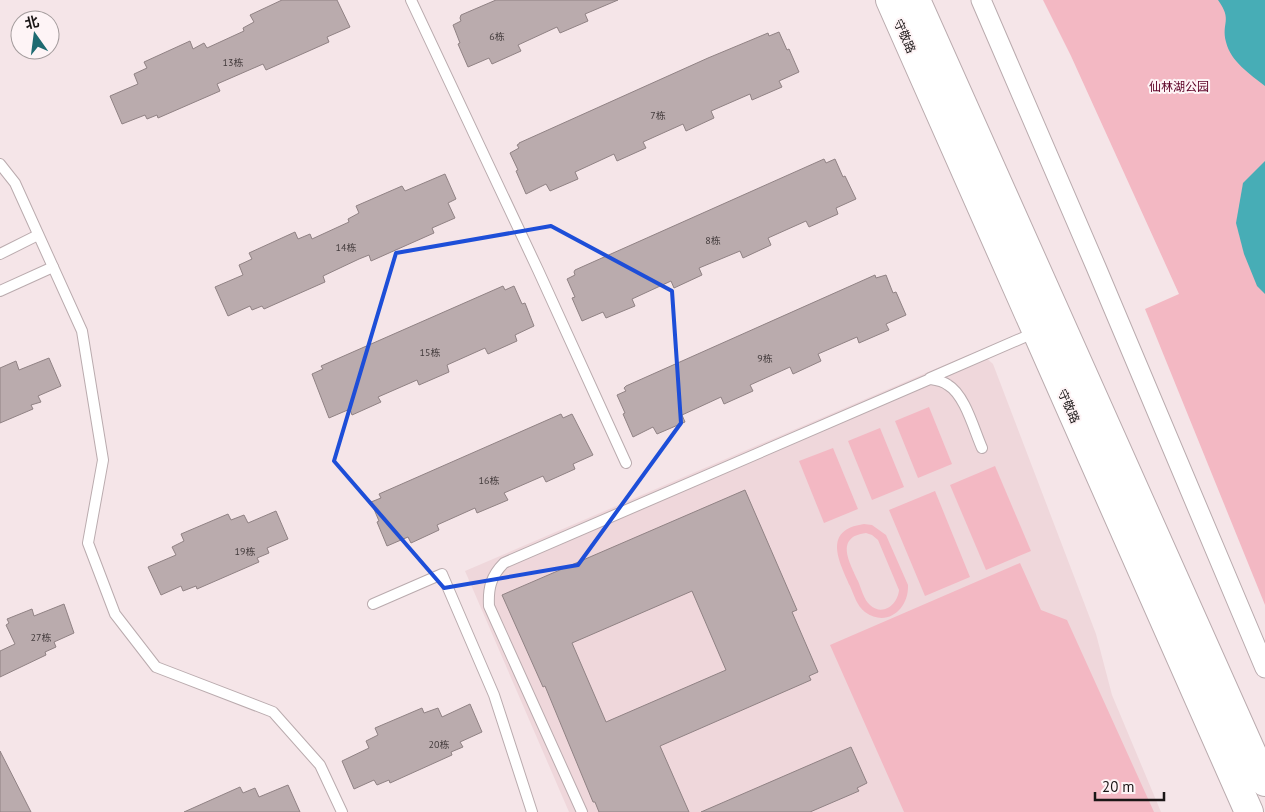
<svg xmlns="http://www.w3.org/2000/svg" width="1265" height="812" font-family="'PT Sans','Noto Sans SC',sans-serif">
<rect width="100%" height="100%" fill="#f5e5e8"/>
<!-- built -->
<path fill="#efd7db" d="M 970,354 L 984,356 L 993,364 L 1096,634 L 1112,695 L 1161,812 L 569,812 L 465,571 Z"/>
<!-- green -->
<g fill="#f3b8c3" fill-rule="evenodd">
<path d="M 1043,0 L 1265,0 L 1265,605 L 1145,309 L 1179,294 L 1071,56 Z"/>
<path d="M 929,407 L 952,464 L 918,478 L 895,421 Z"/>
<path d="M 880,428 L 904,487 L 872,500 L 848,441 Z"/>
<path d="M 833,448 L 858,509 L 824,523 L 799,461 Z"/>
<path d="M 995,466 L 1031,551 L 986,570 L 950,485 Z"/>
<path d="M 935,491 L 970,577 L 925,596 L 889,510 Z"/>
<path d="M 864,524 L 872,525 L 886,535 L 908,585 C 909,609 887,628 865,612 C 857,606 854,595 850,586 C 839,561 822,530 864,524 ZM 866,533 L 872,535 L 878,540 L 899,590 C 898,604 883,617 870,605 C 864,600 861,588 858,581 C 850,563 834,537 866,533 Z"/>
<path d="M 1020,563 L 1041,610 L 1067,620 L 1154,812 L 904,812 L 830,645 Z"/>
</g>
<!-- water -->
<g fill="#47adb6">
<path d="M 1218,0 L 1265,0 L 1265,86 C 1250,74 1231,62 1226,42 C 1221,22 1233,21 1218,0 Z"/>
<path d="M 1265,161 L 1265,294 L 1257,286 L 1244,254 L 1236,223 L 1243,183 Z"/>
</g>
<!-- building -->
<g fill="#baabad" stroke="#908284" fill-rule="evenodd">
<path d="M 282,0 L 337,0 L 350,27 L 327,37 L 329,42 L 266,70 L 263,64 L 217,84 L 220,91 L 158,118 L 157,115 L 147,119 L 145,115 L 122,124 L 110,96 L 138,84 L 134,74 L 147,68 L 144,62 L 190,41 L 193,49 L 204,43 L 207,48 L 244,31 L 243,28 L 254,22 L 250,15 Z"/>
<path d="M 496,0 L 618,0 L 585,14 L 588,21 L 560,33 L 557,27 L 518,45 L 521,51 L 492,64 L 489,58 L 468,67 L 458,44 L 460,43 L 453,25 L 461,21 L 460,18 L 461,15 Z"/>
<path d="M 779,32 L 787,50 L 789,49 L 799,72 L 779,81 L 782,87 L 752,100 L 750,94 L 711,111 L 714,118 L 686,131 L 683,124 L 643,142 L 646,148 L 617,161 L 614,154 L 575,172 L 578,179 L 550,191 L 546,184 L 526,194 L 516,171 L 518,170 L 510,153 L 519,148 L 517,145 L 519,144 L 519,143 L 708,58 L 768,33 L 769,36 Z"/>
<path d="M 824,159 L 826,163 L 835,159 L 843,177 L 845,176 L 856,199 L 836,208 L 838,214 L 809,227 L 806,221 L 768,238 L 771,245 L 743,258 L 740,251 L 699,268 L 702,275 L 674,288 L 671,281 L 632,299 L 635,306 L 606,318 L 603,312 L 582,321 L 572,298 L 575,297 L 567,279 L 575,275 L 574,272 L 575,270 Z"/>
<path d="M 445,174 L 456,199 L 448,203 L 455,218 L 432,228 L 434,233 L 371,261 L 369,255 L 359,259 L 323,276 L 325,282 L 264,309 L 262,306 L 252,310 L 250,306 L 228,316 L 215,287 L 243,275 L 239,265 L 252,259 L 249,253 L 295,232 L 298,239 L 310,234 L 312,239 L 349,222 L 348,219 L 359,213 L 356,206 L 402,186 L 405,191 Z"/>
<path d="M 875,275 L 876,278 L 886,275 L 893,293 L 896,292 L 906,315 L 886,324 L 889,330 L 859,343 L 857,337 L 818,354 L 821,361 L 793,374 L 790,367 L 750,385 L 753,391 L 724,404 L 721,397 L 682,415 L 685,422 L 657,434 L 653,427 L 633,437 L 623,414 L 625,413 L 617,395 L 626,391 L 624,388 L 626,386 Z"/>
<path d="M 503,286 L 505,290 L 514,286 L 522,304 L 525,303 L 534,326 L 515,335 L 517,341 L 488,354 L 485,348 L 447,365 L 449,372 L 419,385 L 417,380 L 378,397 L 381,402 L 352,415 L 350,409 L 329,418 L 312,374 L 323,369 L 321,366 Z"/>
<path d="M 49,358 L 61,386 L 38,396 L 41,402 L 31,405 L 33,409 L 0,423 L 0,368 L 16,361 L 19,370 Z"/>
<path d="M 561,414 L 563,418 L 572,414 L 593,455 L 573,464 L 575,469 L 546,482 L 543,476 L 504,493 L 508,500 L 477,513 L 475,508 L 437,525 L 439,530 L 411,543 L 408,537 L 387,546 L 377,522 L 379,521 L 371,502 L 381,498 L 379,494 Z"/>
<path d="M 745,490 L 797,610 L 792,612 L 818,672 L 809,676 L 811,680 L 660,746 L 689,812 L 599,812 L 595,802 L 593,802 L 545,686 L 543,687 L 502,595 ZM 692,591 L 726,670 L 606,722 L 572,643 Z"/>
<path d="M 276,511 L 288,539 L 267,548 L 269,553 L 257,558 L 259,562 L 197,589 L 196,586 L 183,591 L 181,586 L 161,595 L 148,567 L 176,555 L 172,547 L 184,541 L 181,534 L 228,514 L 231,520 L 244,515 L 248,523 Z"/>
<path d="M 64,604 L 74,633 L 54,642 L 56,647 L 45,652 L 46,655 L 0,677 L 0,651 L 15,644 L 6,625 L 9,623 L 7,619 L 32,609 L 34,616 Z"/>
<path d="M 470,704 L 482,732 L 460,742 L 463,747 L 451,752 L 452,755 L 390,783 L 389,780 L 377,785 L 374,780 L 354,789 L 342,761 L 369,748 L 366,741 L 378,735 L 375,728 L 422,708 L 424,713 L 438,708 L 442,717 Z"/>
<path d="M 851,747 L 867,783 L 857,788 L 859,791 L 810,812 L 701,812 Z"/>
<path d="M 0,751 L 31,812 L 0,812 Z"/>
<path d="M 288,785 L 300,812 L 184,812 L 240,787 L 243,793 L 255,788 L 259,797 Z"/>
</g>
<g fill="none" stroke-linecap="round" stroke-linejoin="round">
<defs>
<g id="lane">
<path d="M 411,0 L 538,270 L 626,463"/>
<path d="M 0,164 L 15,183 L 82,331 L 103,460 L 88,543 L 115,614 L 156,667 L 273,712 L 320,765 L 342,812"/>
<path d="M 0,254 L 38,235"/>
<path d="M 0,291 L 53,267"/>
<path d="M 930,378 L 1036,332"/>
<path d="M 373,604 L 442,574 L 494,695 L 532,812"/>
<path d="M 582,812 L 489,606 C 488,588 491,576 504,563 L 930,379 C 936,380 943,381 948,385 C 965,395 974,430 982,448"/>
</g>
<path id="street" d="M 981,0 L 1096,267 L 1265,668"/>
<g id="secondary">
<path d="M 890,0 L 1249,812"/>
<path d="M 916,0 L 1265,782"/>
</g>
</defs>
<!-- lane casing -->
<use href="#lane" stroke="#baabae" stroke-width="12"/>
<!-- street casing -->
<use href="#street" stroke="#baabae" stroke-width="21"/>
<!-- secondary casing -->
<use href="#secondary" stroke="#baabae" stroke-width="30"/>
<!-- lane -->
<use href="#lane" stroke="#fff" stroke-width="10"/>
<!-- street -->
<use href="#street" stroke="#fff" stroke-width="19"/>
<!-- secondary -->
<use href="#secondary" stroke="#fff" stroke-width="28"/>
</g>
<!-- marked area -->
<path fill="none" stroke="#1d4ed8" stroke-width="4" stroke-linejoin="round" d="M 551,226 L 672,291 L 681,423 L 578,565 L 444,588 L 334,461 L 396,253 Z"/>
<g text-anchor="middle" dominant-baseline="central" stroke-width="4" stroke-linejoin="round" paint-order="stroke">
<!-- number labels -->
<g font-size="10" fill="#433b3c">
<text x="497" y="36">6栋</text>
<text x="233" y="62">13栋</text>
<text x="658" y="115">7栋</text>
<text x="713" y="240">8栋</text>
<text x="346" y="247">14栋</text>
<text x="430" y="352">15栋</text>
<text x="765" y="358">9栋</text>
<text x="489" y="480">16栋</text>
<text x="245" y="551">19栋</text>
<text x="41" y="637">27栋</text>
<text x="439" y="744">20栋</text>
</g>
<!-- street labels -->
<g font-size="12" fill="#1b1616" stroke="#fef4f6">
<text transform="translate(905 36) rotate(66)">守敬路</text>
<text transform="translate(1069 406) rotate(66)">守敬路</text>
</g>
<!-- park labels -->
<g font-size="12" fill="#5c0025" stroke="#fef4f6">
<text x="1179" y="86">仙林湖公园</text>
</g>
</g>
<!-- north arrow -->
<g transform="translate(35 35) rotate(346)"><circle r="24" fill="#fef4f6" stroke="#a39b9c"/>
<path d="M0-4L9 19L0 12L-9 19Z" fill="#1e6a71"/>
<text y="-8" font-size="14" font-weight="bold" text-anchor="middle" fill="#1b1616">北</text>
</g>
<!-- scale -->
<path d="M1095 792v8h69v-8" fill="none" stroke="#1b1616" stroke-width="2.5"/>
<text x="1102" y="792" font-size="15" fill="#1b1616" stroke="#fef4f6" stroke-width="4" paint-order="stroke">20 m</text>
</svg>
